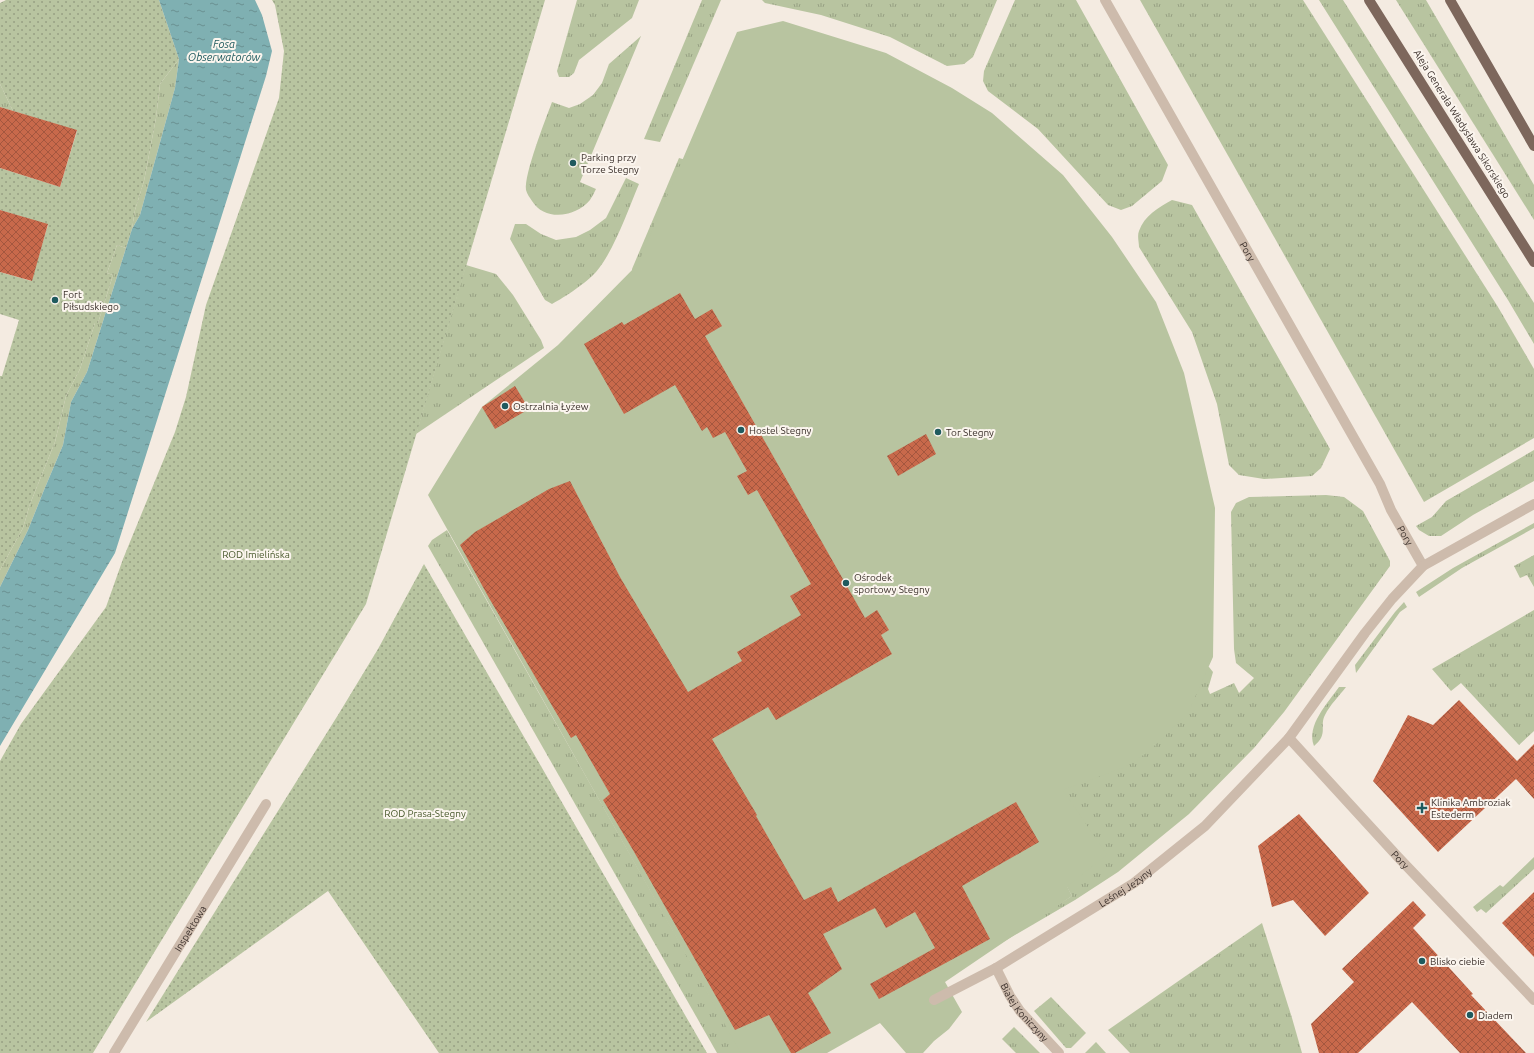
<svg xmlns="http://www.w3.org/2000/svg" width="1534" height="1053" font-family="Ubuntu,sans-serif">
<defs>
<pattern id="grass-tufts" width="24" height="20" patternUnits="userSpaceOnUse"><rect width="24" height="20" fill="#b8c4a0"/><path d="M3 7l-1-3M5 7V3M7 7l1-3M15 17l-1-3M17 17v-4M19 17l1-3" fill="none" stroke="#97a083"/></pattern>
<pattern id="garden-dots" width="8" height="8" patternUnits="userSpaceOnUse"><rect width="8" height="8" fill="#b8c4a0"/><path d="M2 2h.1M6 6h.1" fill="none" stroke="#97a083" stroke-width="1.8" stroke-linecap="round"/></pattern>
<pattern id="water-ripples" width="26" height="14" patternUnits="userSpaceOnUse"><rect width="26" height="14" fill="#7fb0b2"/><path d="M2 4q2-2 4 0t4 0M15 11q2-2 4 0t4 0" fill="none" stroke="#699091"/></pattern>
<pattern id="building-cross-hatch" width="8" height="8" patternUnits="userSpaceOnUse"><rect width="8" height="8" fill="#c8694b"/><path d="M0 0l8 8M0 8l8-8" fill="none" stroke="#a4573f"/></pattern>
</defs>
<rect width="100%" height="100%" fill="#f4ebe1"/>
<!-- grass -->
<g fill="url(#grass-tufts)">
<path d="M 577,0 L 639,0 L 632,18 L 579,60 L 574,73 L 569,77 L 559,77 L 557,71 Z"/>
<path d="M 702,0 L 721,0 L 660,142 L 644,139 Z"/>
<path d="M 762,0 L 997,0 L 973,57 L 964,64 L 947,66 L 890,37 L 821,15 L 765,3 Z"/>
<path d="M 1015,0 L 1076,0 L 1168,165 L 1162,181 L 1132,206 L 1121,210 L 1108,205 L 1038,129 L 988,91 L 983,81 L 984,71 Z"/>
<path d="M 1140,0 L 1303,0 L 1498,307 L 1534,369 L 1534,438 L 1424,502 Z"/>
<path d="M 1319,0 L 1343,0 L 1525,289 L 1534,303 L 1534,344 L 1508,300 Z"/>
<path d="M 1396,0 L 1426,0 L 1534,185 L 1534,220 Z"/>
<path d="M 641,36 L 580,182 L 596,189 C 594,193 592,197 590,200 C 576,217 545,222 532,201 C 530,198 527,194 526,190 C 524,174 545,121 552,102 L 569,108 L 580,104 L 593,95 L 602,83 L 609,64 Z"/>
<path d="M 179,59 L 175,88 L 140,215 L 132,229 L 135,210 L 144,181 L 156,118 L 160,84 Z"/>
<path d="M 0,84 L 13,111 L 0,107 Z"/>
<path d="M 679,158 L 686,160 L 667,234 L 632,274 L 632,269 Z"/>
<path d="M 626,178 L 639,184 C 628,210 614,251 596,272 C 586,283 565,297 552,304 L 545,300 L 510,239 L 515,224 L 526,224 L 541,234 L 556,240 L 576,237 L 590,230 L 606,218 Z"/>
<path d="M 1172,200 L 1192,205 L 1330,449 L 1321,468 L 1312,476 L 1264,479 L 1239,475 L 1229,465 L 1217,404 L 1192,332 L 1139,247 C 1139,242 1137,236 1139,231 C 1144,216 1159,207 1172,200 Z"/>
<path d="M 117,245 L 126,248 L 87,372 L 71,402 L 63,445 L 44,490 L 28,530 L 0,587 L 0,570 L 23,528 L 30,504 L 55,442 L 66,396 L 80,369 L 95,323 L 98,323 L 113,275 L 107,273 Z"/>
<path d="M 466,265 L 496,274 L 513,295 L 541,340 L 544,348 L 416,434 Z"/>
<path d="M 1534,450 L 1534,481 L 1473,515 L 1441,536 L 1429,536 L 1419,530 L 1416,526 L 1432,517 L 1446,501 Z"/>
<path d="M 1326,495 L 1344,497 L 1363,511 L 1390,561 L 1390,566 L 1284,712 L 1254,748 L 1189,814 L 1118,872 L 1075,900 L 924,988 L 1072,896 L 1041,840 L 1052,782 L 1188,657 L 1209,667 L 1213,672 L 1208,689 L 1210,694 L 1234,683 L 1239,693 L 1254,678 L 1236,663 L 1234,649 L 1231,512 L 1236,503 L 1249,497 Z"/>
<path d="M 1534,523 L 1534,528 L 1462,568 L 1419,597 L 1416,592 L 1453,568 Z"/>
<path d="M 447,530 L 742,1053 L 717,1053 L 428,546 L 432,540 Z"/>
<path d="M 1534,555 L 1534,587 L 1527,575 L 1520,578 L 1514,566 Z"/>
<path d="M 1404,602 L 1407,607 L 1400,612 L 1356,673 L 1355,665 L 1395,612 Z"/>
<path d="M 1534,610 L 1534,731 L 1519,745 L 1461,683 L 1451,691 L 1432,669 Z"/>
<path d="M 1339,687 L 1346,687 C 1339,696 1330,705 1325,715 C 1319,726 1329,734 1314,746 C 1306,725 1328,703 1339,687 Z"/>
<path d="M 1534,857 L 1534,869 L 1486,913 L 1481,909 L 1477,912 L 1473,907 L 1500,885 L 1503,887 Z"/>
<path d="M 1262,923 L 1292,1018 L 1302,1053 L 1130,1053 L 1108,1030 Z"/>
<path d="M 1051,997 L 1086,1033 L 1071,1048 L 1066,1048 L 1034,1011 Z"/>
<path d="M 1014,1027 L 1040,1053 L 1016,1053 L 1002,1039 Z"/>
<path d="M 1096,1042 L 1106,1053 L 1085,1053 Z"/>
</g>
<!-- garden -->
<g fill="url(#garden-dots)">
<path d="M 6,0 L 159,0 L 179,59 L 160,84 L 156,118 L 144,181 L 135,210 L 132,229 L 126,248 L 117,245 L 107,273 L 113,275 L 98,323 L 95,323 L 80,369 L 66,396 L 55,442 L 30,504 L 23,528 L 0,570 L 0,376 L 2,376 L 19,320 L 0,314 L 0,272 L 31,281 L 48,225 L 0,210 L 0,168 L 60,187 L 77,131 L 13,111 L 0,84 L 0,3 Z"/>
<path d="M 272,0 L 545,0 L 366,604 L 93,1053 L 0,1053 L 0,761 L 21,724 L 106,607 L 123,559 L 175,432 L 186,397 L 206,305 L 279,98 L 284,51 L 275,5 Z"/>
<path d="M 424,564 L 707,1053 L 439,1053 L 328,891 L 146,1022 L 338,715 L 378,649 Z"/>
</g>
<!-- pitch -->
<path fill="#b8c4a0" d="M 783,21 L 886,53 L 952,88 L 992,113 L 1063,175 L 1112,237 L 1156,302 L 1184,373 L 1215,508 L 1213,657 L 1188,713 L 1148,752 L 1125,767 L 1063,790 L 1107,855 L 1067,886 L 1072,896 L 945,982 L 962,1012 L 949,1029 L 934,1041 L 923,1053 L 906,1053 L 880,1023 L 827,1053 L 741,1053 L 428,495 L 482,407 L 558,345 L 638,264 L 737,32 Z"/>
<!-- water -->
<path fill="url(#water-ripples)" d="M 159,0 L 255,0 L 262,15 L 272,51 L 266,76 L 115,553 L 0,746 L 0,587 L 28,530 L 44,490 L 63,445 L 71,402 L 87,372 L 132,229 L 140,215 L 175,88 L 179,59 Z"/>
<!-- building -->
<g fill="url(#building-cross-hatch)">
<path d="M 0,107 L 77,130 L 60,187 L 0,168 Z"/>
<path d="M 0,210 L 48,224 L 32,281 L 0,272 Z"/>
<path d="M 680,293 L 695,319 L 712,309 L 722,326 L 705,336 L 865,618 L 877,610 L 889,630 L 881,635 L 892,654 L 776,720 L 768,707 L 712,739 L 757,815 L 756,816 L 804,900 L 831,887 L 838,902 L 1016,802 L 1039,842 L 962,886 L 990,939 L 879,999 L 870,984 L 935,948 L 915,912 L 886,928 L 875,908 L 823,934 L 842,969 L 808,993 L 831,1033 L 795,1053 L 791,1053 L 769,1015 L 735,1030 L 633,850 L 603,800 L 610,794 L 576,735 L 571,738 L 489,598 L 460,545 L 475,532 L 549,489 L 570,481 L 620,577 L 688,692 L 742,661 L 737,652 L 801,615 L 790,596 L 811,584 L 757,490 L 748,495 L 737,476 L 747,471 L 725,432 L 713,438 L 707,427 L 702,431 L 675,385 L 624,414 L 584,344 L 622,322 L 624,325 Z"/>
<path d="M 515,386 L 529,409 L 495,429 L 482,407 Z"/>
<path d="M 926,434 L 936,454 L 898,476 L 887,456 Z"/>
<path d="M 1459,700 L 1517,761 L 1534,744 L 1534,799 L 1516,779 L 1438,852 L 1373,781 L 1408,715 L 1433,725 Z"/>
<path d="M 1299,814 L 1369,893 L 1325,936 L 1293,900 L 1272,907 L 1258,846 Z"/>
<path d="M 1534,892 L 1534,957 L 1502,923 Z"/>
<path d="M 1413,901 L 1426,915 L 1413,928 L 1473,994 L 1471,995 L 1526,1053 L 1460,1053 L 1412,1002 L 1358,1053 L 1319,1053 L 1311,1024 L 1354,982 L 1342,969 Z"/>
</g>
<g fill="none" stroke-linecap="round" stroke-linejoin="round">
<!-- street -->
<g stroke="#cdbbac" stroke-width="10">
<path id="s1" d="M 1105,0 L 1380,484 L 1391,510 L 1423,566"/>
<path id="s2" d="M 1289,738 L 1398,857 L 1534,1000"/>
<path id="s3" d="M 996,968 L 1010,996 L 1020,1011 L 1059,1053"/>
<path id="s4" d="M 934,1000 L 996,968 L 1134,883 L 1205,826 L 1289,738 L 1365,633 L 1392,599 L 1423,566 L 1534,504"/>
<path id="s5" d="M 114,1053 L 266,804"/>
</g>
<!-- primary -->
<g stroke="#7d675c" stroke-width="10">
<path d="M 1369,0 L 1534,262"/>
<path d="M 1450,0 L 1534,146"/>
</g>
</g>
<!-- markers -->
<g fill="#1f5a5e" stroke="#fbf5ee" stroke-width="1.5">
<circle cx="573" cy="163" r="4"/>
<circle cx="55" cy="300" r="4"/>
<circle cx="505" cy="406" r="4"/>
<circle cx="741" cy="430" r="4"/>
<circle cx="938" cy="432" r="4"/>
<circle cx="846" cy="583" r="4"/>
<path d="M1420 802h4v4h4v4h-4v4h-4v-4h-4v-4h4z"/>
<circle cx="1422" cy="961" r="4"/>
<circle cx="1470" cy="1015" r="4"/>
</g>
<g text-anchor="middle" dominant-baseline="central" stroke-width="4" stroke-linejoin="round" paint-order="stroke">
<!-- street labels -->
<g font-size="10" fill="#3b302b" stroke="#fbf5ee">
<text transform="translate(1462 124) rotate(58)">Aleja Generała Władysława Sikorskiego</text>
<text stroke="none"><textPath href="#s1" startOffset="289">Pory</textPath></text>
<text stroke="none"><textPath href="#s1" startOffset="614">Pory</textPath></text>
<text stroke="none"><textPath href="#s2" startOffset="165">Pory</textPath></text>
<text stroke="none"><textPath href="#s4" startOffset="222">Leśnej Jeżyny</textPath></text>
<text stroke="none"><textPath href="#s5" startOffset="146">Inspektowa</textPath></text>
<text stroke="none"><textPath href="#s3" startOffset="53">Białej Koniczyny</textPath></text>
</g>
<!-- poi labels -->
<g font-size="10" fill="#3b302b" stroke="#fbf5ee" text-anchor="start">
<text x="581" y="157">Parking przy<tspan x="581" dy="12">Torze Stegny</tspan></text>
<text x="63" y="294">Fort<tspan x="63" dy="12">Piłsudskiego</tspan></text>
<text x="513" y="406">Ostrzalnia Łyżew</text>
<text x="749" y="430">Hostel Stegny</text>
<text x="946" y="432">Tor Stegny</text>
<text x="854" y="577">Ośrodek<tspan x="854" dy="12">sportowy Stegny</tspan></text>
<text x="1431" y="802">Klinika Ambroziak<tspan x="1431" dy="12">Estederm</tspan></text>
<text x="1430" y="961">Blisko ciebie</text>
<text x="1478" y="1015">Diadem</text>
</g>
<!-- park labels -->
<g font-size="10" fill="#4a5a2e" stroke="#fbf5ee">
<text x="256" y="554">ROD Imielińska</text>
<text x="425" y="813">ROD Prasa-Stegny</text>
</g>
<!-- water labels -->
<g font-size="11" font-style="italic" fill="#1f5a5e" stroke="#fbf5ee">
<text x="224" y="44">Fosa<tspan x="224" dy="13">Obserwatorów</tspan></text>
</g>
</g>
</svg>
